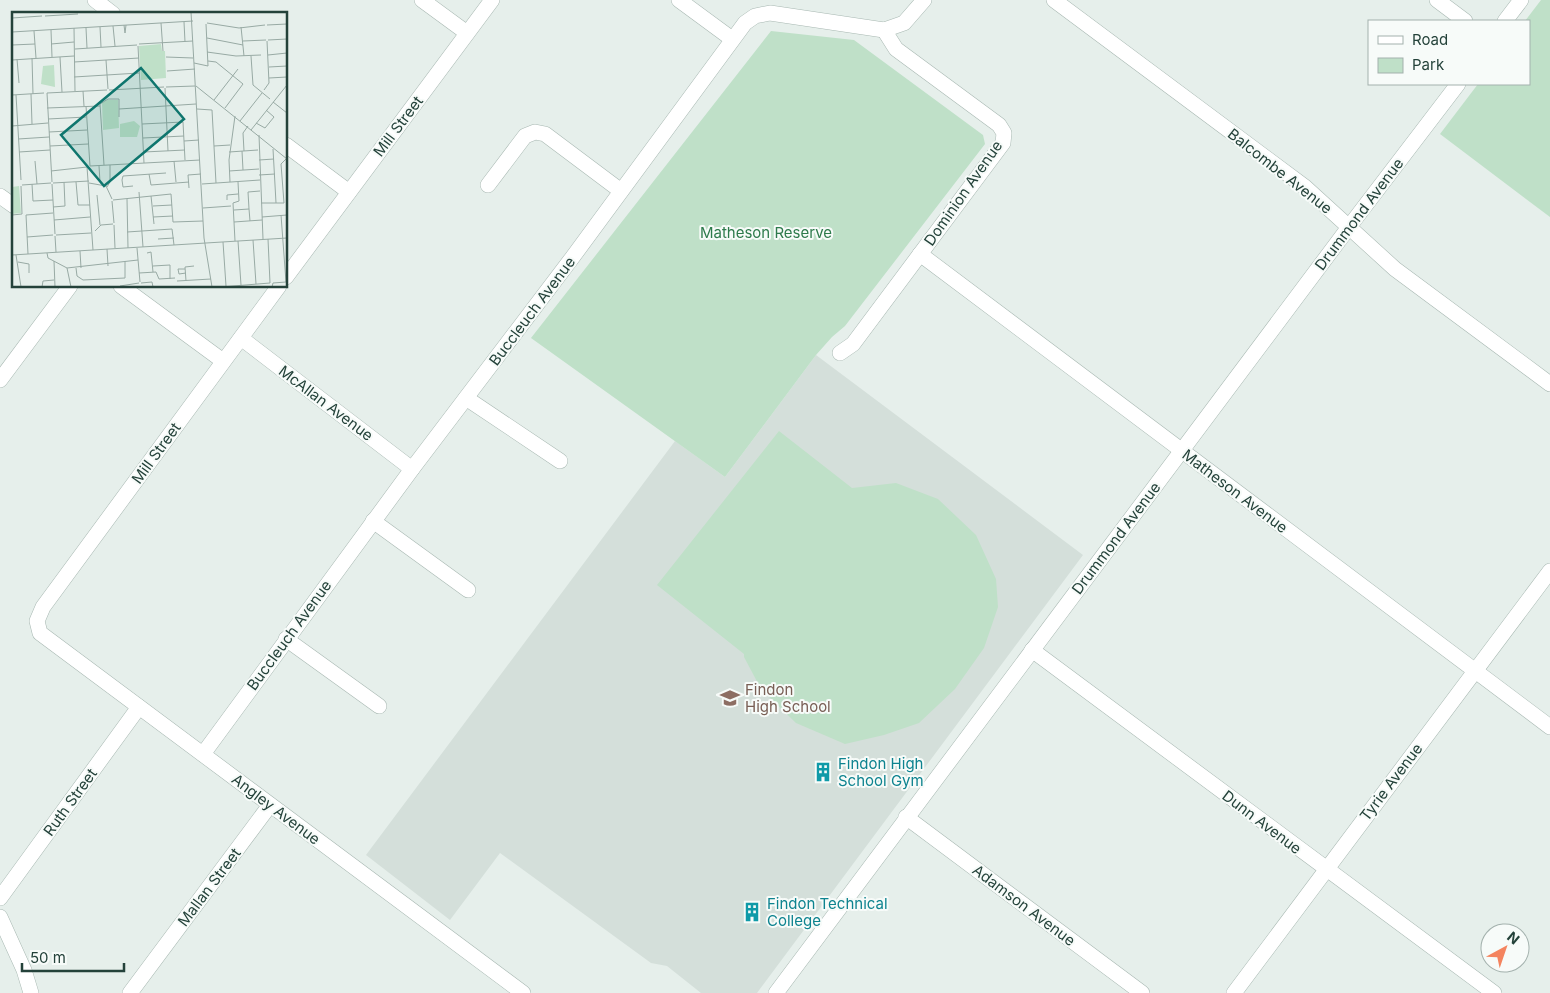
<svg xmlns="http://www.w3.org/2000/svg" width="1550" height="993" font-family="Inter,sans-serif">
<rect width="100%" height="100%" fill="#e6efeb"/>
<!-- built -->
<path fill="#d4dfda" d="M 816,355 L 1083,555 L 757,993 L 701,993 L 667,966 L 651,963 L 500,853 L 450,920 L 366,855 L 675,441 L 725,477 Z"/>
<!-- green -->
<g fill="#bfe0c8">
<path d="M 1541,0 L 1550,0 L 1550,217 L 1440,134 L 1478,84 L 1529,84 L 1529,21 L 1525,21 Z"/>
<path d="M 771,31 L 854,40 L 983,135 L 985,144 L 845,326 L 832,337 L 816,355 L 725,477 L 531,338 Z"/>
<path d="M 779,431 L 852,488 L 896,483 L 938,499 L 976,535 L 996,579 L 998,607 L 984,648 L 955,689 L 919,723 L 884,735 L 845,744 L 796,723 L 761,689 L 744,657 L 744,654 L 657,585 Z"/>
</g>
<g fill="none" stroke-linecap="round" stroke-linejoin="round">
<defs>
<g id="minor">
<path d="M 95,0 L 113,14"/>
<path d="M 422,0 L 467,33"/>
<path d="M 679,0 L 732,39"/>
<path d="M 1054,0 L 1305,187 L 1395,269 L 1550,384"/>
<path d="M 1437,0 L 1465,21"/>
<path d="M 1505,21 L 1521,0"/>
<path d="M 286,145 L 349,192"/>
<path d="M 488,185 L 525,136 L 535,132 L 545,134 L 621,191"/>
<path d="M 0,196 L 14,206"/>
<path d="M 920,254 L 1550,727"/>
<path d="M 286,277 L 492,0"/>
<path d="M 121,286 L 223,361"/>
<path d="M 279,286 L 43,607 L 37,621 L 40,633 L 523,993"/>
<path d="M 241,338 L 412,469"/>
<path d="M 840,353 L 853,344 L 1003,143 L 1004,133 L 999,125 L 896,49 L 884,30"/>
<path d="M 0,380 L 70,286"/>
<path d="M 466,398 L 560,461"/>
<path d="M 373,521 L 468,590"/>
<path d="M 286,639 L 379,706"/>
<path d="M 1032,650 L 1494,993"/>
<path d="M 203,754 L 412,469 L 572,258 L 745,23 L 755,16 L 770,13 L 884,30 L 904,23 L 924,0"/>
<path d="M 906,817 L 1142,993"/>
<path d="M 0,898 L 139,707"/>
<path d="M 0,917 L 24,970 L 31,993"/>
<path d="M 130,993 L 270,805"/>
<path d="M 776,993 L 1355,219 L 1458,84"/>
<path d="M 1234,993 L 1550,571"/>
</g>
</defs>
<!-- minor casing -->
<use href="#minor" stroke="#a8b8b2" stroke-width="16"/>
<!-- minor -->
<use href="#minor" stroke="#fff" stroke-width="15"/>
</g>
<!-- icons -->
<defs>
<symbol id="school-bare" viewBox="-9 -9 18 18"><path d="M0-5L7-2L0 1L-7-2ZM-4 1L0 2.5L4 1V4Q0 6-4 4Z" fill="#8d6e63" stroke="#f7fbf9" stroke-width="2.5" paint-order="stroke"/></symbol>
<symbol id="building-bare" viewBox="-9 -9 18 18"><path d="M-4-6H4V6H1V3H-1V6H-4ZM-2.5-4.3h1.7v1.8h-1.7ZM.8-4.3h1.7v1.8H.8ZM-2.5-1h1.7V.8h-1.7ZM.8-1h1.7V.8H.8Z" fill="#0f9aa8" stroke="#f7fbf9" stroke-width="2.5" paint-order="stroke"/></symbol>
</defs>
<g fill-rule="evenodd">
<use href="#school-bare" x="716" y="684" width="28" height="28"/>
<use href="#building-bare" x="809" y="758" width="28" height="28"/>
<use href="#building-bare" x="738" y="898" width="28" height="28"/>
</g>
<g text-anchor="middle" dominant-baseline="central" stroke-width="4" stroke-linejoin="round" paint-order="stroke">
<!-- street labels -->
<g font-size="15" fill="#24423a" stroke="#f7fbf9">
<text transform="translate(398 126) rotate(-53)">Mill Street</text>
<text transform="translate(1280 171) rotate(38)">Balcombe Avenue</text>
<text transform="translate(963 193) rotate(-55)">Dominion Avenue</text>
<text transform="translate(1359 214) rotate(-53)">Drummond Avenue</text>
<text transform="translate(532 311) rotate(-53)">Buccleuch Avenue</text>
<text transform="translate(326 403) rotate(37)">McAllan Avenue</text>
<text transform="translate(156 453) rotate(-54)">Mill Street</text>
<text transform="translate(1235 491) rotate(37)">Matheson Avenue</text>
<text transform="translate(1116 538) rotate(-53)">Drummond Avenue</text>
<text transform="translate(289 635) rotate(-54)">Buccleuch Avenue</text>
<text transform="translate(1391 782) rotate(-53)">Tyrie Avenue</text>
<text transform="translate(70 802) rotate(-54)">Ruth Street</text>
<text transform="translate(276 809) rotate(37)">Angley Avenue</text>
<text transform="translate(1262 822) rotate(37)">Dunn Avenue</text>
<text transform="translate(209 887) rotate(-53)">Mallan Street</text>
<text transform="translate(1024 905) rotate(37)">Adamson Avenue</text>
</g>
<!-- park labels -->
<g font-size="15" fill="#2d7a4b" stroke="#f7fbf9">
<text x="766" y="232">Matheson Reserve</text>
</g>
<!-- education labels -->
<g font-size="15" fill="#785e54" stroke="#f7fbf9" text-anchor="start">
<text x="745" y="689">Findon<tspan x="745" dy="17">High School</tspan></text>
</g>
<!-- culture labels -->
<g font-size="15" fill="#0d838f" stroke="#f7fbf9" text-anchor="start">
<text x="838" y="763">Findon High<tspan x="838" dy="17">School Gym</tspan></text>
<text x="767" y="903">Findon Technical<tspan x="767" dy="17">College</tspan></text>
</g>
</g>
<!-- overview -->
<g transform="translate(12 12)">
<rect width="275" height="275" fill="#e6efeb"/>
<path d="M 149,32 L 150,39 L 153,39 L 154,66 L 129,68 L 127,34 ZM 42,53 L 43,75 L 29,72 L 31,54 ZM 95,88 L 106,88 L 107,116 L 91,118 L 90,91 ZM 122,109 L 128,114 L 125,125 L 108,125 L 108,112 ZM 7,174 L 9,201 L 0,202 L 0,175 Z" fill="#bfe0c8"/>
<path fill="none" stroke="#98aaa4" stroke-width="1" d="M 179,0 L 192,226 L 200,275M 33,4 L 66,2M 0,6 L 30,4M 172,10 L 173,30M 149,11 L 151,39M 195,11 L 227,16 L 253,13M 112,13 L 113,21 L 114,13M 255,13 L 275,12M 101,14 L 103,34M 88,15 L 89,35M 229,15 L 232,44M 62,16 L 63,79M 74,16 L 75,36M 39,18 L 40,45M 22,19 L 24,46M 0,20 L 181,9M 195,26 L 231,33M 256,28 L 275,27M 231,29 L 254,28M 39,32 L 62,30M 127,32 L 181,29M 0,33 L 23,32M 126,34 L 132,151M 63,37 L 125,33M 195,40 L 224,44 L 249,43M 256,43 L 275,41M 239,44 L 241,73 L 258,87M 48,45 L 50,80M 154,45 L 181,46M 20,46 L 21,82M 5,47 L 7,71M 0,48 L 62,44M 94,48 L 96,77M 196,49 L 204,50 L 231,72 L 213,96M 62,50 L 127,46M 182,51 L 196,54 L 194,12M 257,55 L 275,54M 155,59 L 183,57M 62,65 L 127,61M 257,66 L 275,65M 184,74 L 275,147M 154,75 L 183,74M 153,76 L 156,139M 97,78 L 152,75M 252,78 L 257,71 L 255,29M 71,79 L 72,94M 19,82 L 20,112M 0,83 L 32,81M 4,83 L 9,168M 96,87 L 107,87 L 107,105M 202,88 L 226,57M 261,90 L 275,101M 74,94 L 78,154 L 188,148M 35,96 L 88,94M 107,97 L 184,92M 185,97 L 200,98 L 204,171M 36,107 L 74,105M 228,109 L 250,81M 244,111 L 253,116 L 262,105 L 254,98M 130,112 L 171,110 L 173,148M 0,114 L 36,111M 239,118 L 275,73M 37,120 L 75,118M 247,123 L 251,227M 131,126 L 172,124M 6,127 L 37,125M 172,129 L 187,128M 38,134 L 76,132M 202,134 L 218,133M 261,137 L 264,191M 230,139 L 231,158M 232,139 L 231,121 L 236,114M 7,140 L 38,138M 132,140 L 173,138M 217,140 L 246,138M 247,148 L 262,147M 23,149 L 25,172M 162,149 L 164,170M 92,153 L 88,92 L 96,87M 87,154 L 88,170M 39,159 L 75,155 L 81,238M 217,159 L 247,157M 137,162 L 139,173 L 177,170M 247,163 L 263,162M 110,168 L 111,164 L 154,161M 110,168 L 111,175 L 121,174M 40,170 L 35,81 L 95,78M 64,170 L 66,193 L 78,193M 218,170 L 217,148 L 223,104M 41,171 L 77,169M 77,171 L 94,174 L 100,187M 20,172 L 21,189 L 41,188M 40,172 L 43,222M 190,172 L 248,168M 10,173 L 39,171M 95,175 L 98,170 L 98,153M 177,176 L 176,163 L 189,162M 127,180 L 131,235M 85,183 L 88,213M 139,184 L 142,212M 115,187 L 116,236M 101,188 L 159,182 L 161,210 L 191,209M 215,188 L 215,183 L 226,182M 100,189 L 102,211M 249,191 L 272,191 L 269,152 L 275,146M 141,194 L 160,193M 41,195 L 53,194 L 52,170M 191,196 L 219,194M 237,197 L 236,180 L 248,179M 222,198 L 237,197 L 238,209M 0,203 L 10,202 L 9,174M 269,203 L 274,270M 141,205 L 161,204M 250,205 L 275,203M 42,208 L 78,205M 222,210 L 250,208M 102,213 L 103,236M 83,219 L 89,213 L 101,212M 115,220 L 160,217 L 162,233M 44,223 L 79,221M 43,224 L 44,240M 15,225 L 41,223M 146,227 L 162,226M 241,228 L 244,272M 223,229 L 221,191 L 227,189 L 226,170M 226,229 L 229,273M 211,230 L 214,274M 125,236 L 128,270M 95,237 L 96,254M 68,239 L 69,256M 35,241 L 36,246 L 55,256 L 126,248M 135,241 L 139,240 L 141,260M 16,242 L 14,203 L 41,201M 0,243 L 275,226M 4,243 L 9,275M 42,249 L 43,275M 6,250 L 17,252 L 17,261M 141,254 L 158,253 L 158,267M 55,256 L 59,275M 64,256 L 65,264 L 71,268 L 113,266 L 113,249M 173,257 L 166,257 L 167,262 L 174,261M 127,261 L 144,260 L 147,267 L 163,266M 165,269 L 199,267M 174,269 L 173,255 L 182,254M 129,271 L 140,270 L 141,275M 108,274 L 127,271M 30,275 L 31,269 L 42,268M 209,275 L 258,271 L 256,227M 260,275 L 261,271 L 274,270"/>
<path fill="#0f766e" fill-opacity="0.15" stroke="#0f766e" stroke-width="2.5" d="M 129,56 L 172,107 L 92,174 L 49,123 Z"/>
<rect width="275" height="275" fill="none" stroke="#24423a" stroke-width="2.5"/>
</g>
<!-- legend -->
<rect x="1368" y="20" width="162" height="65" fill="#f7fbf9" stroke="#a3b1ad"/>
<rect x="1378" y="36" width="25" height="8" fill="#ffffff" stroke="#a3b1ad"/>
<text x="1412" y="45" font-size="15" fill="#24423a">Road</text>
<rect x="1378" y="58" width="25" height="15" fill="#bfe0c8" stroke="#a3b1ad"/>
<text x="1412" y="70" font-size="15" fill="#24423a">Park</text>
<!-- north arrow -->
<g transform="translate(1505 948) rotate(40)"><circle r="24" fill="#f7fbf9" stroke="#a3b1ad"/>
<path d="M0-4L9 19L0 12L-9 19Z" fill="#f4845f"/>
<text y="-8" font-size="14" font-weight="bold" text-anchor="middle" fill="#24423a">N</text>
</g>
<!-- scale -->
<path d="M22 963v8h102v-8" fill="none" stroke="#24423a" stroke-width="2.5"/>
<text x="30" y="963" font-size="15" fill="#24423a" stroke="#f7fbf9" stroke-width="4" paint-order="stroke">50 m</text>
</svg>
